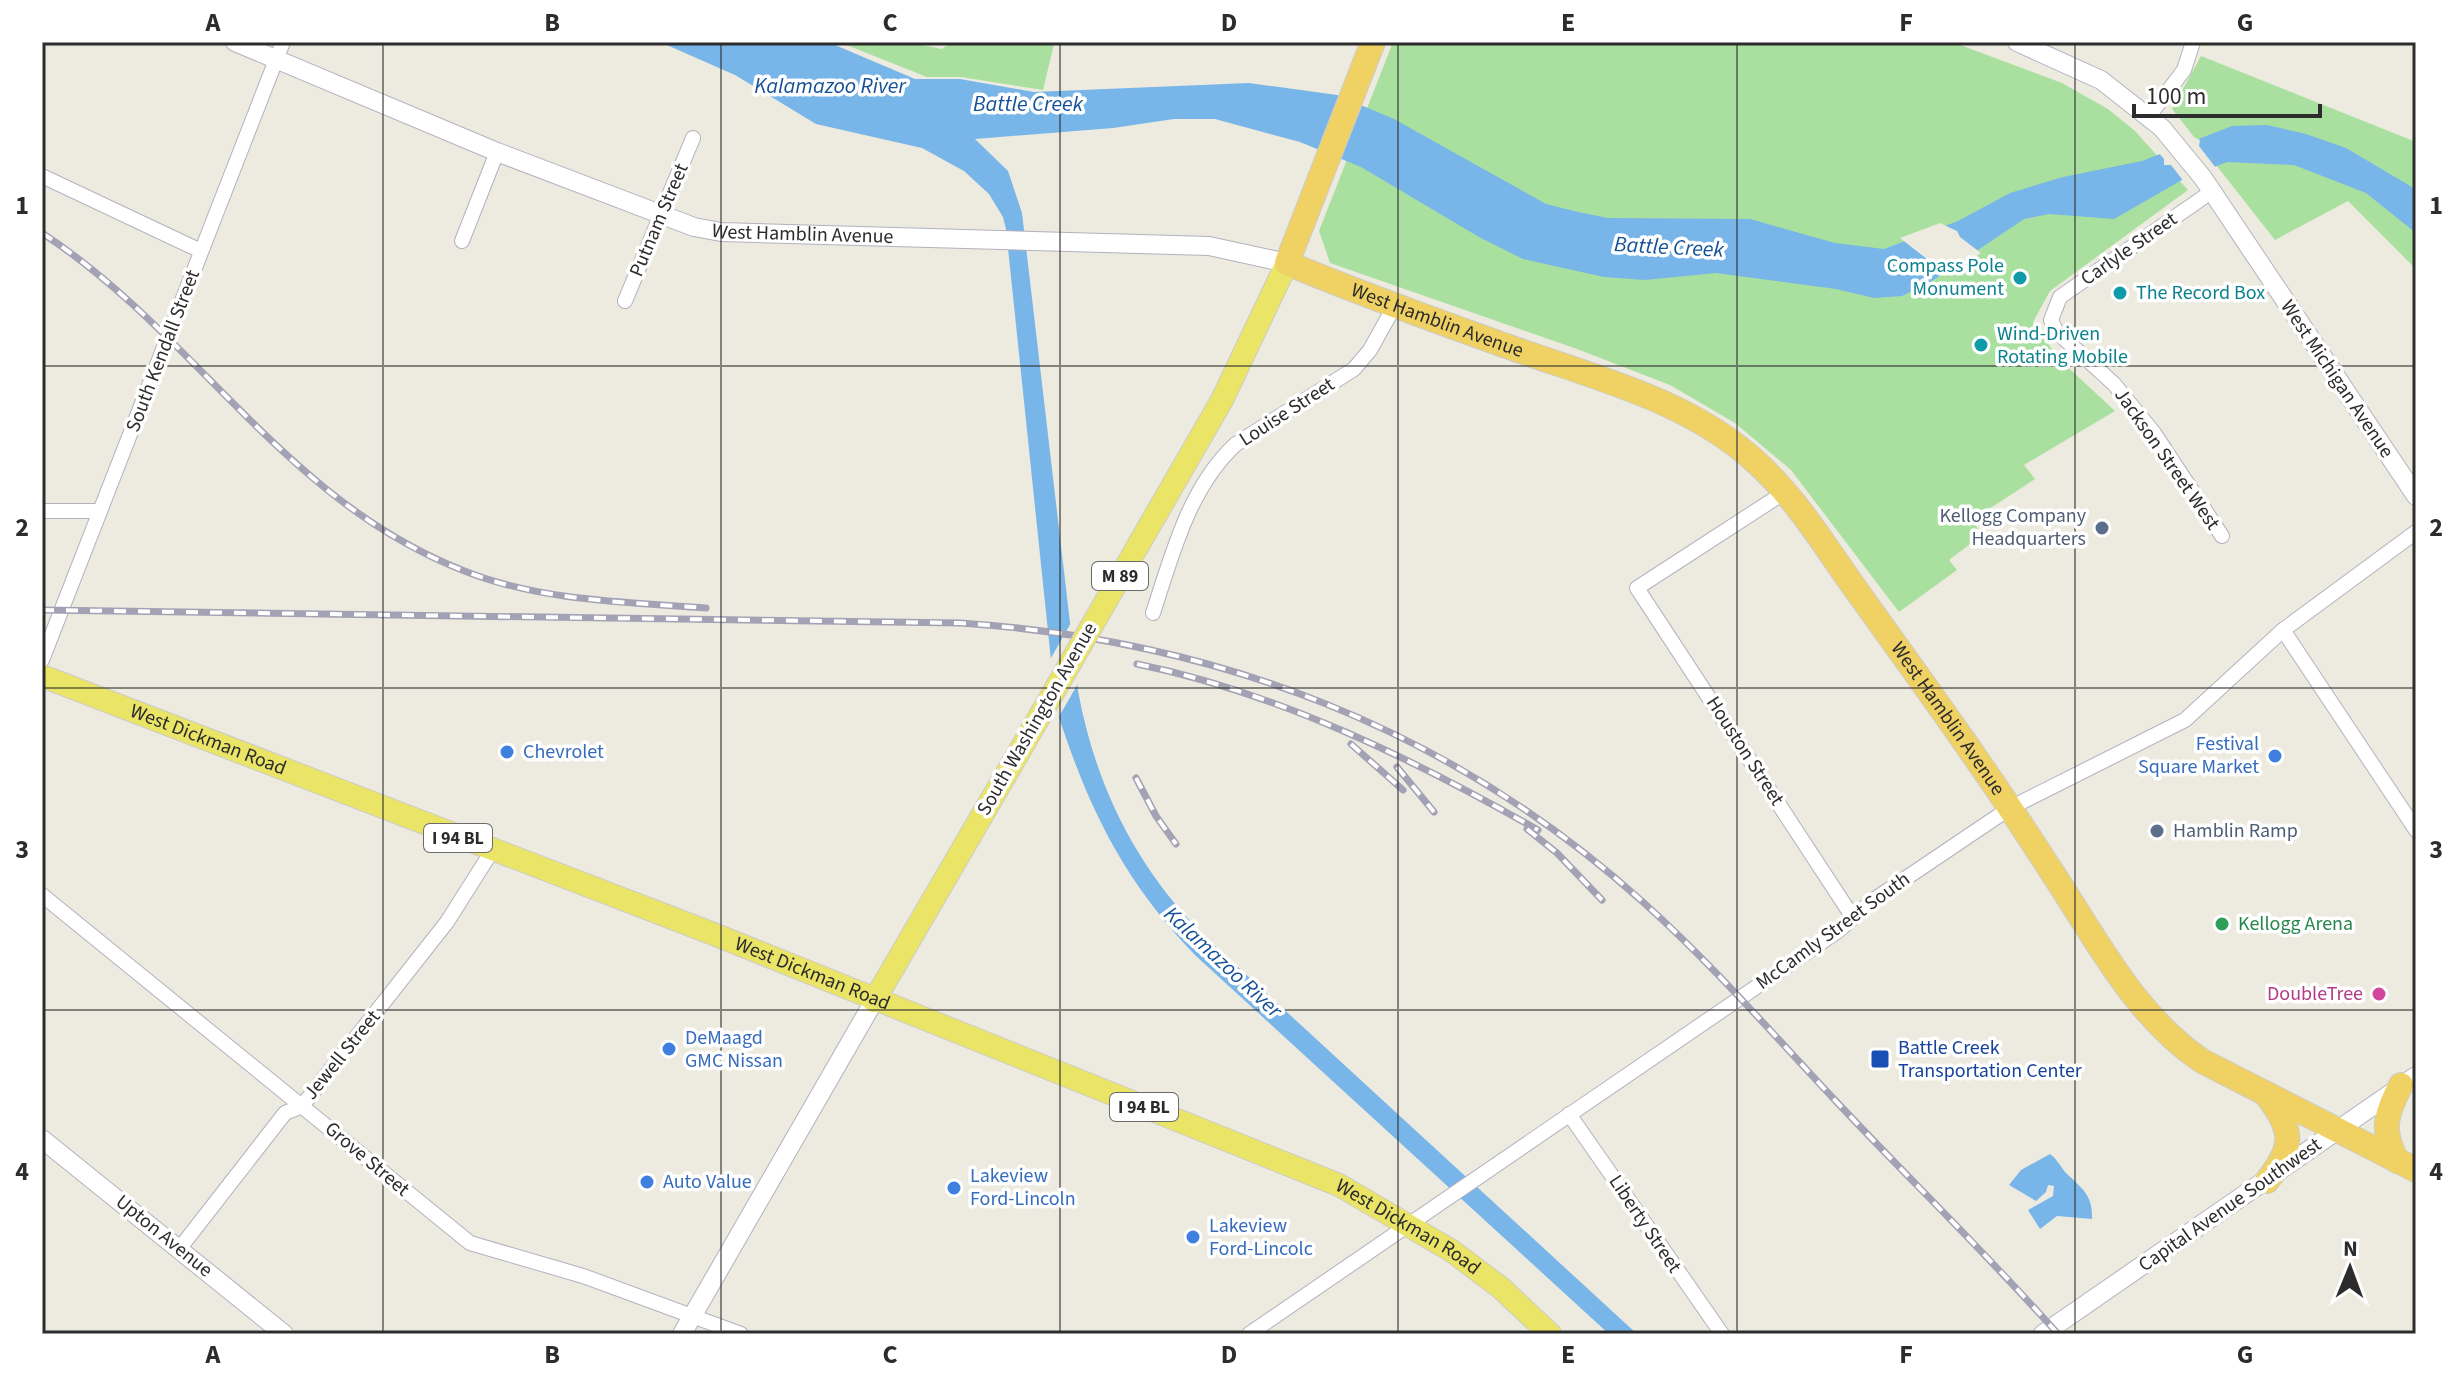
<svg xmlns="http://www.w3.org/2000/svg" width="2458" height="1376" font-family="'Source Sans 3',sans-serif">
<rect width="100%" height="100%" fill="#edeadf"/>
<!-- green -->
<g fill="#a9e09f">
<path d="M 839,42 L 908,42 L 942,49 L 951,42 L 1054,44 L 1043,90 L 961,77 L 927,77 Z"/>
<path d="M 1393,42 L 1952,42 L 2062,83 L 2108,109 L 2135,131 L 2188,190 L 2050,291 L 2033,322 L 2058,358 L 2115,411 L 2024,465 L 2035,479 L 1972,520 L 1982,535 L 1949,560 L 1957,570 L 1899,612 L 1791,470 L 1735,423 L 1670,385 L 1577,349 L 1330,263 L 1319,231 Z"/>
<path d="M 2201,56 L 2416,142 L 2416,269 L 2348,201 L 2275,240 L 2172,109 Z"/>
</g>
<!-- water -->
<g fill="#78b5e9">
<path d="M 660,42 L 828,42 L 915,79 L 960,79 L 1034,92 L 1249,83 L 1337,95 L 1394,119 L 1546,204 L 1578,212 L 1608,218 L 1750,219 L 1835,243 L 1884,249 L 1958,221 L 2010,193 L 2063,177 L 2142,161 L 2232,126 L 2267,125 L 2306,134 L 2346,148 L 2412,187 L 2416,191 L 2416,233 L 2366,193 L 2294,165 L 2227,162 L 2182,180 L 2114,219 L 2049,214 L 2024,219 L 1929,283 L 1902,296 L 1874,298 L 1836,289 L 1716,273 L 1645,280 L 1604,277 L 1523,259 L 1479,237 L 1361,167 L 1300,142 L 1215,119 L 1174,119 L 1113,128 L 975,139 L 1008,171 L 1022,213 L 1078,691 C 1096,787 1135,865 1203,935 L 1637,1334 L 1609,1334 L 1196,956 C 1123,880 1088,808 1056,708 L 1006,229 L 1003,217 L 989,194 L 964,171 L 922,148 L 816,124 L 735,75 Z"/>
<path d="M 2050,1154 C 2058,1160 2061,1168 2067,1174 C 2083,1189 2093,1196 2092,1219 L 2057,1216 L 2040,1229 L 2028,1210 L 2053,1196 L 2054,1186 L 2048,1185 L 2046,1192 L 2036,1201 L 2009,1185 L 2021,1170 Z"/>
</g>
<!-- pier -->
<g fill="#edeadf">
<path d="M 2191,136 L 2200,140 L 2199,146 L 2216,168 L 2185,183 L 2171,165 L 2164,165 L 2164,159 L 2157,151 Z"/>
<path d="M 1940,223 L 1957,231 L 1960,237 L 1981,253 L 1953,272 L 1932,263 L 1900,238 Z"/>
<path d="M 1072,621 L 1080,680 L 1056,722 L 1047,665 Z"/>
</g>
<g fill="none" stroke-linecap="round" stroke-linejoin="round">
<defs>
<g id="minor">
<path d="M 2149,116 L 2184,70 L 2193,42"/>
<path d="M 42,176 L 201,251"/>
<path d="M 2211,192 L 2060,297 L 2051,320 L 2056,331 L 2114,384 L 2154,433 L 2222,536"/>
<path d="M 462,241 L 497,152"/>
<path d="M 625,301 L 693,138"/>
<path d="M 1785,492 L 1637,588 L 1852,916"/>
<path d="M 42,511 L 100,511"/>
<path d="M 1153,613 C 1172,555 1189,487 1236,444 L 1354,369 L 1370,350 L 1394,307"/>
<path d="M 2283,630 L 2416,830"/>
<path d="M 42,660 L 283,42"/>
<path d="M 42,895 L 470,1243 L 583,1276 L 741,1334"/>
<path d="M 1569,1114 L 1722,1334"/>
<path d="M 180,1248 L 285,1113 L 302,1106 L 447,922 L 492,851"/>
<path d="M 1249,1334 L 1838,931 L 1872,901 L 2010,808 L 2185,720 L 2283,630 L 2416,532"/>
</g>
<g id="tertiary">
<path id="s1" d="M 235,42 L 497,152 L 694,227 L 721,232 L 1209,246 L 1287,263"/>
<path d="M 2017,42 L 2101,80 L 2162,128 L 2203,178 L 2416,496"/>
<path d="M 42,1139 L 284,1334"/>
<path d="M 682,1334 L 874,1001"/>
<path d="M 2043,1334 L 2416,1076"/>
</g>
<g id="primary">
<path d="M 1222,400 L 1287,263"/>
<path id="s2" d="M 42,676 L 711,933 L 1339,1185 L 1452,1251 L 1501,1288 L 1550,1334"/>
<path d="M 874,1001 L 1019,752"/>
</g>
<g id="trunk">
<path id="s3" d="M 1373,42 L 1287,263 C 1361,294 1436,321 1512,348 C 1596,378 1691,401 1757,463 C 1799,501 1829,553 1862,598 C 1926,687 1991,777 2050,869 C 2095,937 2134,1015 2202,1061 L 2416,1170"/>
<path d="M 2397,1161 C 2381,1131 2385,1115 2401,1085"/>
<path d="M 2267,1181 C 2294,1147 2294,1131 2268,1097"/>
</g>
</defs>
<!-- minor casing -->
<use href="#minor" stroke="#b2b2bf" stroke-width="16"/>
<!-- tertiary casing -->
<use href="#tertiary" stroke="#b2b2bf" stroke-width="20"/>
<!-- primary casing -->
<use href="#primary" stroke="#ccc" stroke-width="24"/>
<!-- trunk casing -->
<use href="#trunk" stroke="#ccc" stroke-width="26"/>
<!-- minor -->
<use href="#minor" stroke="#fff" stroke-width="14"/>
<!-- tertiary -->
<use href="#tertiary" stroke="#fff" stroke-width="18"/>
<!-- primary -->
<use href="#primary" stroke="#eae467" stroke-width="22"/>
<!-- trunk -->
<use href="#trunk" stroke="#f0d164" stroke-width="24"/>
<defs>
<g id="rail">
<path d="M 42,233 C 199,336 284,502 467,572 C 542,601 626,602 706,608"/>
<path d="M 42,610 L 960,623 C 1218,640 1451,729 1644,903 C 1711,963 1771,1032 1833,1098 C 1907,1177 1986,1253 2058,1334"/>
<path d="M 1137,664 C 1279,693 1413,759 1538,830"/>
<path d="M 1351,744 L 1403,790"/>
<path d="M 1397,767 L 1434,812"/>
<path d="M 1136,778 L 1156,816 L 1176,844"/>
<path d="M 1527,829 L 1557,853 L 1602,900"/>
</g>
</defs>
<!-- rail casing -->
<use href="#rail" stroke="#a3a2b5" stroke-width="7"/>
<!-- rail -->
<use href="#rail" stroke="#fff" stroke-width="4" stroke-dasharray="12" stroke-linecap="butt"/>
<defs>
<path id="primary-bridge" d="M 1019,752 L 1222,400"/>
</defs>
<!-- primary-bridge casing -->
<use href="#primary-bridge" stroke="#ccc" stroke-width="24" stroke-linecap="butt"/>
<!-- primary-bridge -->
<use href="#primary-bridge" stroke="#eae467" stroke-width="22"/>
</g>
<!-- grid -->
<path fill="none" stroke="#2c2c2c" stroke-width="2" stroke-opacity="0.55" d="M 383,42 L 383,1334M 721,42 L 721,1334M 1060,42 L 1060,1334M 1398,42 L 1398,1334M 1737,42 L 1737,1334M 2075,42 L 2075,1334M 42,366 L 2416,366M 42,688 L 2416,688M 42,1010 L 2416,1010"/>
<!-- markers -->
<g fill="#0f9aa8" stroke="#fff" stroke-width="3">
<circle cx="2020" cy="278" r="8"/>
<circle cx="2120" cy="293" r="8"/>
<circle cx="1981" cy="345" r="8"/>
</g>
<g fill="#5c6f8a" stroke="#fff" stroke-width="3">
<circle cx="2102" cy="528" r="8"/>
<circle cx="2157" cy="831" r="8"/>
</g>
<g fill="#3f7fe0" stroke="#fff" stroke-width="3">
<circle cx="507" cy="752" r="8"/>
<circle cx="2275" cy="756" r="8"/>
<circle cx="669" cy="1049" r="8"/>
<circle cx="647" cy="1182" r="8"/>
<circle cx="954" cy="1188" r="8"/>
<circle cx="1193" cy="1237" r="8"/>
</g>
<circle fill="#2e9e5b" stroke="#fff" stroke-width="3" cx="2222" cy="924" r="8"/>
<circle fill="#d1479c" stroke="#fff" stroke-width="3" cx="2379" cy="994" r="8"/>
<rect fill="#1a4fb4" stroke="#fff" stroke-width="3" x="1870" y="1049" width="20" height="20" rx="4"/>
<g text-anchor="middle" dominant-baseline="central" stroke-width="7" stroke-linejoin="round" paint-order="stroke">
<!-- shield labels -->
<g fill="#fff" stroke="#6b6b6b" stroke-width="2">
<rect x="1092" y="562" width="56" height="28" rx="6"/>
<rect x="424" y="824" width="68" height="28" rx="6"/>
<rect x="1110" y="1093" width="68" height="28" rx="6"/>
</g>
<g font-size="18" font-weight="bold" fill="#2c2c2c">
<text x="1120" y="576">M 89</text>
<text x="458" y="838">I 94 BL</text>
<text x="1144" y="1107">I 94 BL</text>
</g>
<!-- street labels -->
<g font-size="20" fill="#2c2c2c" stroke="#fff">
<text transform="translate(659 220) rotate(-67)">Putnam Street</text>
<text stroke="none"><textPath href="#s1" startOffset="604">West Hamblin Avenue</textPath></text>
<text transform="translate(2129 249) rotate(-35)">Carlyle Street</text>
<text stroke="none"><textPath href="#s3" startOffset="398">West Hamblin Avenue</textPath></text>
<text transform="translate(163 351) rotate(-69)">South Kendall Street</text>
<text transform="translate(2337 379) rotate(56)">West Michigan Avenue</text>
<text transform="translate(1287 412) rotate(-33)">Louise Street</text>
<text transform="translate(2167 459) rotate(55)">Jackson Street West</text>
<text transform="translate(1037 719) rotate(-60)">South Washington Avenue</text>
<text stroke="none"><textPath href="#s3" startOffset="1070">West Hamblin Avenue</textPath></text>
<text stroke="none"><textPath href="#s2" startOffset="178">West Dickman Road</textPath></text>
<text transform="translate(1745 751) rotate(57)">Houston Street</text>
<text transform="translate(1833 931) rotate(-36)">McCamly Street South</text>
<text stroke="none"><textPath href="#s2" startOffset="826">West Dickman Road</textPath></text>
<text transform="translate(342 1055) rotate(-51)">Jewell Street</text>
<text transform="translate(367 1159) rotate(40)">Grove Street</text>
<text transform="translate(2230 1205) rotate(-35)">Capital Avenue Southwest</text>
<text transform="translate(1645 1224) rotate(56)">Liberty Street</text>
<text stroke="none"><textPath href="#s2" startOffset="1474">West Dickman Road</textPath></text>
<text transform="translate(164 1236) rotate(39)">Upton Avenue</text>
</g>
<!-- culture labels -->
<g font-size="20" fill="#0d838f" stroke="#fff" text-anchor="start">
<text x="2004" y="266" text-anchor="end">Compass Pole<tspan x="2004" dy="23">Monument</tspan></text>
<text x="2136" y="293">The Record Box</text>
<text x="1997" y="334">Wind-Driven<tspan x="1997" dy="23">Rotating Mobile</tspan></text>
</g>
<!-- service labels -->
<g font-size="20" fill="#4e5e75" stroke="#fff" text-anchor="end">
<text x="2086" y="516">Kellogg Company<tspan x="2086" dy="23">Headquarters</tspan></text>
<text x="2173" y="831" text-anchor="start">Hamblin Ramp</text>
</g>
<!-- shop labels -->
<g font-size="20" fill="#366cbe" stroke="#fff" text-anchor="start">
<text x="2259" y="744" text-anchor="end">Festival<tspan x="2259" dy="23">Square Market</tspan></text>
<text x="523" y="752">Chevrolet</text>
<text x="685" y="1038">DeMaagd<tspan x="685" dy="23">GMC Nissan</tspan></text>
<text x="970" y="1176">Lakeview<tspan x="970" dy="23">Ford-Lincoln</tspan></text>
<text x="663" y="1182">Auto Value</text>
<text x="1209" y="1226">Lakeview<tspan x="1209" dy="23">Ford-Lincolc</tspan></text>
</g>
<!-- leisure labels -->
<g font-size="20" fill="#27864d" stroke="#fff" text-anchor="start">
<text x="2238" y="924">Kellogg Arena</text>
</g>
<!-- hotel labels -->
<g font-size="20" fill="#b23c85" stroke="#fff" text-anchor="end">
<text x="2363" y="994">DoubleTree</text>
</g>
<!-- transit labels -->
<g font-size="20" fill="#164399" stroke="#fff" text-anchor="start">
<text x="1898" y="1048">Battle Creek<tspan x="1898" dy="23">Transportation Center</tspan></text>
</g>
<!-- water labels -->
<g font-size="22" font-style="italic" fill="#155197" stroke="#fff">
<text x="830" y="86">Kalamazoo River</text>
<text x="1028" y="104">Battle Creek</text>
<text transform="translate(1669 247) rotate(3)">Battle Creek</text>
<text transform="translate(1223 962) rotate(43)">Kalamazoo River</text>
</g>
</g>
<!-- border -->
<rect width="2458" height="1376" fill="none" stroke="#ffffff" stroke-width="88"/>
<!-- north arrow -->
<g transform="translate(2350 1268) rotate(1)" stroke="#ffffff" stroke-width="6" paint-order="stroke">
<path d="M0-6L14 30L0 20L-14 30Z" fill="#2c2c2c"/>
<text y="-12" font-size="22" font-weight="bold" text-anchor="middle" fill="#2c2c2c">N</text>
</g>
<!-- scale -->
<path d="M2134 104v12h186v-12" fill="none" stroke="#2c2c2c" stroke-width="4"/>
<text x="2146" y="104" font-size="24" fill="#2c2c2c" stroke="#ffffff" stroke-width="6" paint-order="stroke">100 m</text>
<rect x="44" y="44" width="2370" height="1288" fill="none" stroke="#2c2c2c" stroke-width="3"/>
<g font-size="26" text-anchor="middle" font-weight="bold" fill="#2c2c2c">
<text x="213" y="31">A</text>
<text x="552" y="31">B</text>
<text x="890" y="31">C</text>
<text x="1229" y="31">D</text>
<text x="1568" y="31">E</text>
<text x="1906" y="31">F</text>
<text x="2245" y="31">G</text>
<text x="22" y="214">1</text>
<text x="2436" y="214">1</text>
<text x="22" y="536">2</text>
<text x="2436" y="536">2</text>
<text x="22" y="858">3</text>
<text x="2436" y="858">3</text>
<text x="22" y="1180">4</text>
<text x="2436" y="1180">4</text>
<text x="213" y="1363">A</text>
<text x="552" y="1363">B</text>
<text x="890" y="1363">C</text>
<text x="1229" y="1363">D</text>
<text x="1568" y="1363">E</text>
<text x="1906" y="1363">F</text>
<text x="2245" y="1363">G</text>
</g>
</svg>
